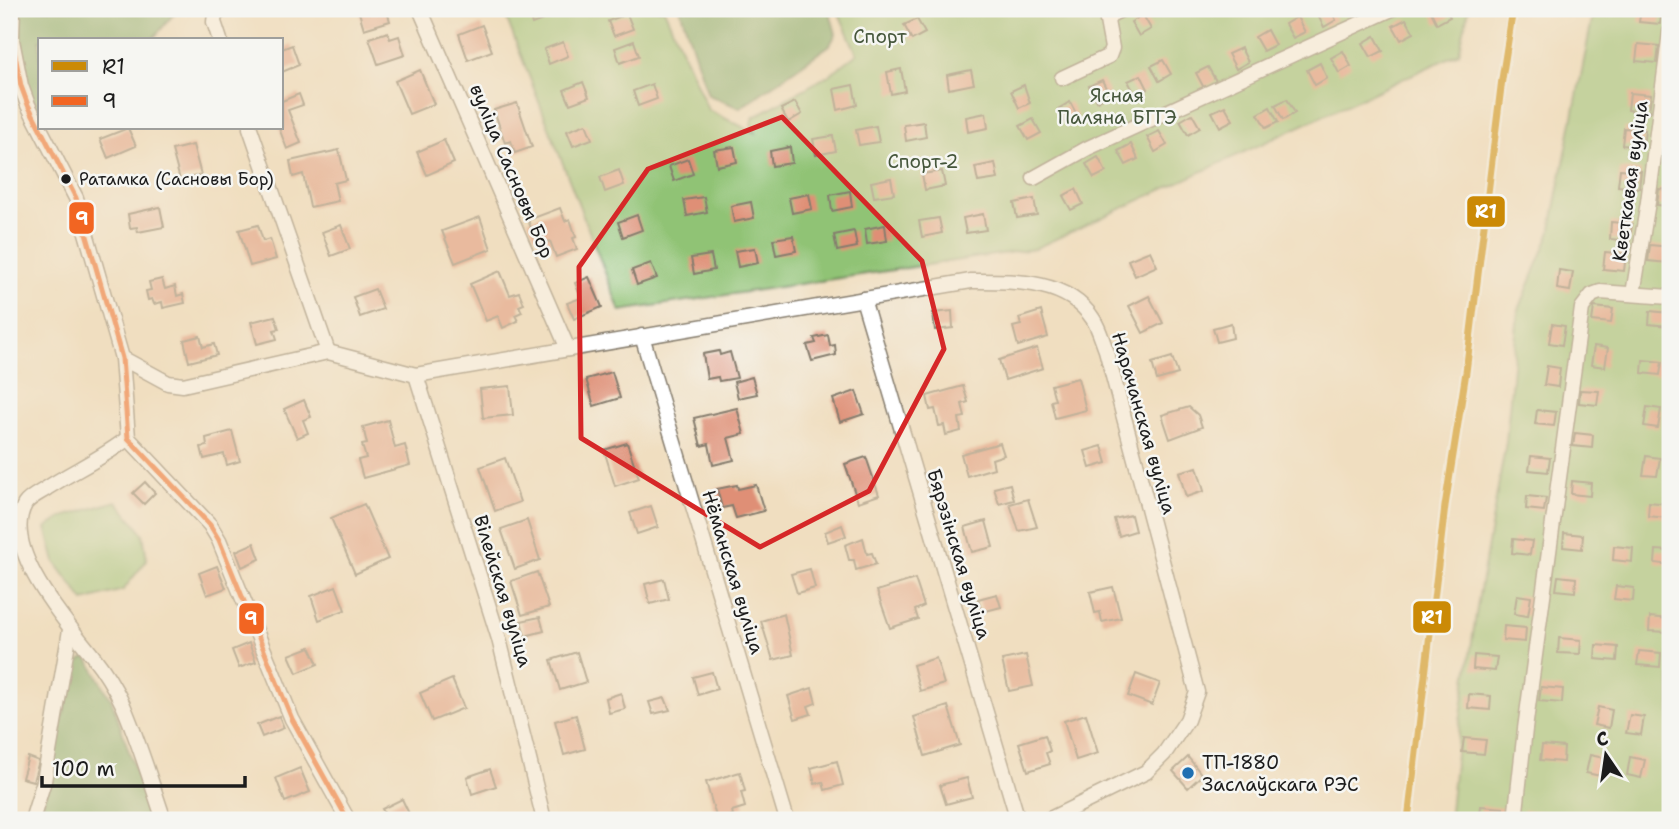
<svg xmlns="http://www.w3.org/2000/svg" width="1679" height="829" font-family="'Shantell Sans',sans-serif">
<rect width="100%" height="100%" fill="#f6f6f2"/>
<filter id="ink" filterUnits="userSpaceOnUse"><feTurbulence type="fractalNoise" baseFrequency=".0143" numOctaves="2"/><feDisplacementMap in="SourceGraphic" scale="14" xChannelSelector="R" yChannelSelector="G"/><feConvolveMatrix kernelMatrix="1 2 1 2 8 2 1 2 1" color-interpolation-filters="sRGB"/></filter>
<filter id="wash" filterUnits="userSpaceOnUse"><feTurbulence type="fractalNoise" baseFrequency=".00686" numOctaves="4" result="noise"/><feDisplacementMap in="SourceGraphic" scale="28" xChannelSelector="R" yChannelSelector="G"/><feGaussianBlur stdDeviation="1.57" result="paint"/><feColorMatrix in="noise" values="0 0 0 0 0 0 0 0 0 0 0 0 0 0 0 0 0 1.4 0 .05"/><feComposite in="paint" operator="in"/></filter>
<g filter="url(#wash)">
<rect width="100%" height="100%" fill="#f0dec0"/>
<!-- green -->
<g fill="#90c375" stroke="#567048" stroke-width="2">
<path d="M 503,9 L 664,9 L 708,110 L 755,133 L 751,124 L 754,117 L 829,75 L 857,54 L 837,9 L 1469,9 L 1459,53 L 1034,249 L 620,311 Z"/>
<path d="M 1594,9 L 1670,9 L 1670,820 L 1449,820 L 1458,735 L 1478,601 L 1506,442 L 1518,312 L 1550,234 Z"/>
<path d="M 117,501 L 143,534 L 147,560 L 123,590 L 84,601 L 55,562 L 46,528 L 63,517 Z"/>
</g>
<!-- forest -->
<g fill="#74a966" stroke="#486241" stroke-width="2">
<path d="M 21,9 L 178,9 L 152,40 L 40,40 L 40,117 C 25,83 11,46 21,9 Z"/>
<path d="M 680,9 L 833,9 L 831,16 L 836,34 L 830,45 L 740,108 L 708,95 Z"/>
<path d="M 87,657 L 112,701 L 152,820 L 39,820 L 75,664 Z"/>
</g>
<g id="blocks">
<!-- building -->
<g fill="#df8f76">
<path d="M 358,9 L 386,9 L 390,21 L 364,29 Z"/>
<path d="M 527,9 L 548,9 L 551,17 L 532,24 Z"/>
<path d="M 1322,9 L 1330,9 L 1336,20 L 1324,27 L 1316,12 Z"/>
<path d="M 1445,9 L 1450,17 L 1437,24 L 1430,10 Z"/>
<path d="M 1641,9 L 1662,9 L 1660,24 L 1639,22 Z"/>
<path d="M 627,14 L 633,29 L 614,36 L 608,21 Z"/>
<path d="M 1143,15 L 1151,29 L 1139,36 L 1131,22 Z"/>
<path d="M 1297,17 L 1305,32 L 1293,38 L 1285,24 Z"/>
<path d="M 917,19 L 925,33 L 912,40 L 904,25 Z"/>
<path d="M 1406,19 L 1414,33 L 1401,40 L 1393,26 Z"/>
<path d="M 482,25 L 492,51 L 468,60 L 459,34 Z"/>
<path d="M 1267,30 L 1275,45 L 1263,51 L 1255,37 Z"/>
<path d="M 388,32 L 390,39 L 399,36 L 405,55 L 378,64 L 369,38 Z"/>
<path d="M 1375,36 L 1383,51 L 1371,57 L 1363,43 Z"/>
<path d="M 634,41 L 639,56 L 620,63 L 615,48 Z"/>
<path d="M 563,42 L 568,56 L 549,64 L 544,49 Z"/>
<path d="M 1638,44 L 1659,46 L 1657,63 L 1636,61 Z"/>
<path d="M 292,45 L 299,65 L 282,72 L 282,49 Z"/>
<path d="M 1241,48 L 1248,62 L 1236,69 L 1228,54 Z"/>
<path d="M 1343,51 L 1351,66 L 1339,73 L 1331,58 Z"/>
<path d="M 1163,60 L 1171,74 L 1159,81 L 1151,66 Z"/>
<path d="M 1320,63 L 1327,78 L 1315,85 L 1307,70 Z"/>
<path d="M 1208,67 L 1216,81 L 1204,88 L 1196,73 Z"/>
<path d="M 901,69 L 905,91 L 891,94 L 887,72 Z"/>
<path d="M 420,70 L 434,104 L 409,114 L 395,81 Z"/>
<path d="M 971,70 L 974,84 L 949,89 L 947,75 Z"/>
<path d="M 1141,75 L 1148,89 L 1136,96 L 1128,81 Z"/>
<path d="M 1102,80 L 1109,94 L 1097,101 L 1089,86 Z"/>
<path d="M 583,82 L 589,97 L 570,104 L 564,90 Z"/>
<path d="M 652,84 L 657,99 L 638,106 L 633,91 Z"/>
<path d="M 853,85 L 857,105 L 838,110 L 834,89 Z"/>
<path d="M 1024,85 L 1030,103 L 1019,108 L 1011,91 Z"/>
<path d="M 1630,93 L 1651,95 L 1649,112 L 1628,110 Z"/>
<path d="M 299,94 L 303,105 L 288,110 L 301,143 L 287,149 L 279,128 L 282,128 L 282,101 Z"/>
<path d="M 1287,99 L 1295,113 L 1283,120 L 1275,105 Z"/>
<path d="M 795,102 L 802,114 L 788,122 L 781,109 Z"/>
<path d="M 1070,102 L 1078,117 L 1065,123 L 1058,109 Z"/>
<path d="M 517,103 L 532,147 L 515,153 L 511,141 L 505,143 L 494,110 Z"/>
<path d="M 1225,106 L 1233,120 L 1220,127 L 1212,112 Z"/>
<path d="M 1270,107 L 1278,122 L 1266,128 L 1258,114 Z"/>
<path d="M 986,113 L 988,128 L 968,132 L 966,117 Z"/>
<path d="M 1192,114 L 1200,128 L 1188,135 L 1180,121 Z"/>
<path d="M 1033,119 L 1041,133 L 1028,140 L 1020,126 Z"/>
<path d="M 924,122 L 926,137 L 906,141 L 904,125 Z"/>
<path d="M 586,124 L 592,139 L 573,146 L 567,131 Z"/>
<path d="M 876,126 L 879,142 L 859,145 L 856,130 Z"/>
<path d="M 128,128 L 136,146 L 108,158 L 100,139 Z"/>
<path d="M 1624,128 L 1645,130 L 1643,147 L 1622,145 Z"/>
<path d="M 1159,131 L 1167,145 L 1155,152 L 1147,137 Z"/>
<path d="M 833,136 L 836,151 L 816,155 L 813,139 Z"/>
<path d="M 444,140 L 454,163 L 427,175 L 417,152 Z"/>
<path d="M 1131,144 L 1138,159 L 1126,165 L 1118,151 Z"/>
<path d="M 193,145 L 201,175 L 180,180 L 172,150 Z"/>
<path d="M 734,147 L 737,162 L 717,166 L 714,150 Z"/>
<path d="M 790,147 L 792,163 L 772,166 L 770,151 Z"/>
<path d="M 339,150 L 346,180 L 334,183 L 338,201 L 310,207 L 303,174 L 293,177 L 290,161 Z"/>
<path d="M 1098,157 L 1106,172 L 1094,178 L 1086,164 Z"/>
<path d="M 688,159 L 693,174 L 674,181 L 669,166 Z"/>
<path d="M 995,163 L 998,179 L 978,182 L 975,167 Z"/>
<path d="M 1620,169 L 1641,171 L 1639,188 L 1618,186 Z"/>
<path d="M 619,170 L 624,185 L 605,192 L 600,177 Z"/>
<path d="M 942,171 L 945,186 L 925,190 L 922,174 Z"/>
<path d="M 891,178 L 894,194 L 874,197 L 871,182 Z"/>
<path d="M 1076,189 L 1083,204 L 1071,210 L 1063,196 Z"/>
<path d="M 1659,189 L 1670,190 L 1670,206 L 1657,205 Z"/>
<path d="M 850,191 L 852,207 L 832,211 L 830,195 Z"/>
<path d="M 809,194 L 812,209 L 792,213 L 789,198 Z"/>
<path d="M 704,197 L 707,212 L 687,216 L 684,200 Z"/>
<path d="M 1034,199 L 1037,215 L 1017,218 L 1014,203 Z"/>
<path d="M 751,202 L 754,218 L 734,222 L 731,206 Z"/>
<path d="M 160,207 L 164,227 L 138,232 L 137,227 L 130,228 L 128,214 Z"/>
<path d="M 560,208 L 565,221 L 570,219 L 576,237 L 573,238 L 577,249 L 556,257 L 550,241 L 545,243 L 541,233 L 534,236 L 528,220 Z"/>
<path d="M 983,214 L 986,230 L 966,233 L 963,218 Z"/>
<path d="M 637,215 L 642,230 L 623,237 L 618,222 Z"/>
<path d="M 480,217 L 491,249 L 455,263 L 442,231 Z"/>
<path d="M 939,218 L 942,233 L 922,237 L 919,221 Z"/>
<path d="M 1611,222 L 1632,224 L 1630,241 L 1610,239 Z"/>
<path d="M 258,225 L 263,241 L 270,239 L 276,259 L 250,266 L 239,230 Z"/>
<path d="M 341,225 L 350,249 L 331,256 L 322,232 Z"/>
<path d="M 885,225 L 887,241 L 867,244 L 865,229 Z"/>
<path d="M 854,231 L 857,247 L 837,251 L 834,235 Z"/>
<path d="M 793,236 L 796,251 L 776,255 L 773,239 Z"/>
<path d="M 1650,245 L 1670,247 L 1668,263 L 1648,261 Z"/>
<path d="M 755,248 L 758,263 L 738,267 L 735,251 Z"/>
<path d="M 1150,251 L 1157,266 L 1135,276 L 1128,260 Z"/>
<path d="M 1605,252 L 1626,254 L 1624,271 L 1603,269 Z"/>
<path d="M 711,255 L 714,270 L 694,274 L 691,258 Z"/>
<path d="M 651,263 L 657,278 L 637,285 L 632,270 Z"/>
<path d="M 1559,270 L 1573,272 L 1570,291 L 1557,289 Z"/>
<path d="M 500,271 L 510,295 L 519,292 L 524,304 L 519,306 L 522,312 L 515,315 L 518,321 L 503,328 L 498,316 L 486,321 L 470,284 Z"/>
<path d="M 589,277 L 602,307 L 574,319 L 567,303 L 581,298 L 575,283 Z"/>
<path d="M 162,279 L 165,289 L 175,286 L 177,296 L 183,294 L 185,303 L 163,308 L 162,302 L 154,304 L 152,299 L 148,300 L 146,291 L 151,290 L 149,282 Z"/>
<path d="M 375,289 L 383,309 L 360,317 L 353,297 Z"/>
<path d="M 1149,296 L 1163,323 L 1143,333 L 1129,306 Z"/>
<path d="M 1594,307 L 1613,309 L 1611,323 L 1592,321 Z"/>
<path d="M 952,311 L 953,328 L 935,330 L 933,313 Z"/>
<path d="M 1041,311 L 1048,337 L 1018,346 L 1013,327 L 1021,325 L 1019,318 Z"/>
<path d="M 1650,311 L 1669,313 L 1668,326 L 1649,324 Z"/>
<path d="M 275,316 L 279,329 L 274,330 L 277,339 L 257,344 L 251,322 Z"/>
<path d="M 1231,323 L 1233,338 L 1217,342 L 1213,328 Z"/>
<path d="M 1552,324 L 1565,326 L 1562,345 L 1549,343 Z"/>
<path d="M 828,335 L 830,346 L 835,345 L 836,355 L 812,361 L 807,345 L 816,343 L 814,338 Z"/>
<path d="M 200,336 L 203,347 L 214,344 L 217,355 L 189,362 L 184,340 Z"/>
<path d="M 1594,346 L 1608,348 L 1605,367 L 1591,365 Z"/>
<path d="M 1037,348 L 1043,368 L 1005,380 L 999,360 Z"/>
<path d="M 719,351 L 720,355 L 730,352 L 737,378 L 719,381 L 718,377 L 707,379 L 703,354 Z"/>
<path d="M 1172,357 L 1178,374 L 1157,380 L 1152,363 Z"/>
<path d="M 1643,360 L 1662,362 L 1660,375 L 1642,373 Z"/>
<path d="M 1547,366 L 1560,368 L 1558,387 L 1544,385 Z"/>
<path d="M 612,372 L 620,398 L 594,406 L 586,379 Z"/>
<path d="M 752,377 L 757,394 L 738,398 L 734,382 Z"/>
<path d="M 1078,378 L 1086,410 L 1055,418 L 1051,401 L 1055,400 L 1051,385 Z"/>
<path d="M 510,386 L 513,415 L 483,418 L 480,389 Z"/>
<path d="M 963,386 L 968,402 L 962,404 L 965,417 L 959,418 L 961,431 L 946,435 L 944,425 L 939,426 L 935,409 L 930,410 L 927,396 Z"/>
<path d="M 1580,390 L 1599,391 L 1597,405 L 1579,403 Z"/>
<path d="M 856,391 L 864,414 L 840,422 L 833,399 Z"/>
<path d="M 304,400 L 311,417 L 303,420 L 308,433 L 297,438 L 284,409 Z"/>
<path d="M 1189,407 L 1198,415 L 1202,427 L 1170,439 L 1162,415 Z"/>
<path d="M 1647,407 L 1661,409 L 1658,428 L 1644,426 Z"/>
<path d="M 737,408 L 744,434 L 728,438 L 734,460 L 713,465 L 709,444 L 701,446 L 694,418 Z"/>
<path d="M 1537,410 L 1556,412 L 1554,426 L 1535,424 Z"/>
<path d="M 388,420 L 395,448 L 405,445 L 410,465 L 363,478 L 358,460 L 366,458 L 362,445 L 367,444 L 363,427 Z"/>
<path d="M 232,431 L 240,461 L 227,465 L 224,454 L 204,459 L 201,447 L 207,446 L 206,438 Z"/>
<path d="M 1575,433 L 1593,435 L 1592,448 L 1573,446 Z"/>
<path d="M 627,443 L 639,478 L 615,486 L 604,450 Z"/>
<path d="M 1000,443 L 1004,455 L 992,459 L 994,468 L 967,476 L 961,454 Z"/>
<path d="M 1102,446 L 1107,463 L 1090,468 L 1085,451 Z"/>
<path d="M 1531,456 L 1550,458 L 1548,472 L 1529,470 Z"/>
<path d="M 1646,456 L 1660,458 L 1657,476 L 1643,475 Z"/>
<path d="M 866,457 L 879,495 L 858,502 L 845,464 Z"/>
<path d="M 505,458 L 520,502 L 495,511 L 480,467 Z"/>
<path d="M 1197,467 L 1204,491 L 1186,497 L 1179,472 Z"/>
<path d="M 1572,481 L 1591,483 L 1590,496 L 1571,494 Z"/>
<path d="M 145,482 L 155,493 L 144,504 L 133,493 Z"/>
<path d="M 1010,484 L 1014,500 L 999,504 L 994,488 Z"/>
<path d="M 737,485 L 738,489 L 756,485 L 764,511 L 736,518 L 732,506 L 722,508 L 717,489 Z"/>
<path d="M 1527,496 L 1546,498 L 1544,511 L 1526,509 Z"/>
<path d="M 1028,499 L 1037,527 L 1019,531 L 1010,504 Z"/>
<path d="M 1649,502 L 1668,504 L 1667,518 L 1648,516 Z"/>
<path d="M 364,504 L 388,559 L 355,574 L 331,518 Z"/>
<path d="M 651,506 L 658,527 L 637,534 L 630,513 Z"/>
<path d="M 1131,515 L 1135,531 L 1119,536 L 1114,519 Z"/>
<path d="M 527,520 L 540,560 L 515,569 L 501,529 Z"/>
<path d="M 986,521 L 993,547 L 972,552 L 965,527 Z"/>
<path d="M 842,525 L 846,536 L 828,542 L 825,532 Z"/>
<path d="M 1564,533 L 1583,535 L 1582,549 L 1563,547 Z"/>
<path d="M 863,538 L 867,554 L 872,553 L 876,564 L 856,570 L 854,560 L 849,560 L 845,545 Z"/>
<path d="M 1513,539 L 1532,541 L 1530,555 L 1512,553 Z"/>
<path d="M 254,543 L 260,559 L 242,567 L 236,551 Z"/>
<path d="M 1614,546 L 1633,548 L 1632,562 L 1613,560 Z"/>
<path d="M 1656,550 L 1670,551 L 1670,565 L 1655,563 Z"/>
<path d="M 217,566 L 226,588 L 207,595 L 199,573 Z"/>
<path d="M 810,569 L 815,588 L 797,593 L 791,574 Z"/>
<path d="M 537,572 L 549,607 L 522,615 L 511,581 Z"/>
<path d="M 1558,576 L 1576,578 L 1575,592 L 1556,590 Z"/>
<path d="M 664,579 L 669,599 L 650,604 L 645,584 Z"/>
<path d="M 915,579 L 924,606 L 915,610 L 918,619 L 890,628 L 877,591 Z"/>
<path d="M 336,586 L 345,610 L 319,620 L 311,596 Z"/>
<path d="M 1616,586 L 1634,588 L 1633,601 L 1614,599 Z"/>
<path d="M 1113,587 L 1121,618 L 1102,622 L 1100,612 L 1095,613 L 1090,592 Z"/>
<path d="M 997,594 L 1001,607 L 982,612 L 978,599 Z"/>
<path d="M 1517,595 L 1531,597 L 1528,616 L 1514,614 Z"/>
<path d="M 784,614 L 793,655 L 773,660 L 761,621 Z"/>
<path d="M 540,617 L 544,631 L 525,636 L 521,621 Z"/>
<path d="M 1650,617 L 1669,619 L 1668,632 L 1649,631 Z"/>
<path d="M 1504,626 L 1526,628 L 1525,642 L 1503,640 Z"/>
<path d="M 1559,638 L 1581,640 L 1580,654 L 1558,653 Z"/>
<path d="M 249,643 L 256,662 L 239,668 L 232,650 Z"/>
<path d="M 1596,645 L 1618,647 L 1617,661 L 1595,659 Z"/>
<path d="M 310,647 L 318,664 L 297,673 L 289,655 Z"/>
<path d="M 1639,651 L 1661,653 L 1660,667 L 1637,665 Z"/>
<path d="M 577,652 L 586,682 L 560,690 L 551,660 Z"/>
<path d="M 1026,655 L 1033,686 L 1009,691 L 1002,660 Z"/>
<path d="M 1474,655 L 1497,657 L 1495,671 L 1473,669 Z"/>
<path d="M 936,658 L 944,684 L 920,691 L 913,665 Z"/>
<path d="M 712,672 L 717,689 L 698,695 L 693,677 Z"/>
<path d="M 1136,674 L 1160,683 L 1152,705 L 1128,696 Z"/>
<path d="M 452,679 L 464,708 L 432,721 L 420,693 Z"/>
<path d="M 1541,687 L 1563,689 L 1562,703 L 1539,701 Z"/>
<path d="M 812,688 L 816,703 L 808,706 L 811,714 L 795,719 L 788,696 Z"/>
<path d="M 621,693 L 625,709 L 609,713 L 606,698 Z"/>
<path d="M 1469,694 L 1491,696 L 1490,710 L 1468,708 Z"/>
<path d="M 665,698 L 670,710 L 653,714 L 649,702 Z"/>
<path d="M 948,706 L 960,745 L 925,756 L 914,717 Z"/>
<path d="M 1598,707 L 1612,710 L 1609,728 L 1594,725 Z"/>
<path d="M 1086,714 L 1098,753 L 1076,760 L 1064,721 Z"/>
<path d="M 576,715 L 585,749 L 564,755 L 555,721 Z"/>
<path d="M 1630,715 L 1644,717 L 1641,735 L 1626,733 Z"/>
<path d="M 279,716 L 284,728 L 262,737 L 257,725 Z"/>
<path d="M 1045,735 L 1050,751 L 1046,753 L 1050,764 L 1028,771 L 1019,743 Z"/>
<path d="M 1464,738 L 1486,740 L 1484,754 L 1462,752 Z"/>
<path d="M 1542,745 L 1564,747 L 1563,762 L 1540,760 Z"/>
<path d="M 1590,755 L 1604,758 L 1601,776 L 1586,773 Z"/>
<path d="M 28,757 L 39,761 L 33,781 L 22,778 Z"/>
<path d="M 1188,757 L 1202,775 L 1188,788 L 1173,771 Z"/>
<path d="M 1630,757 L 1645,760 L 1641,778 L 1627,775 Z"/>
<path d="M 837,761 L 843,785 L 825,790 L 823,782 L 815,784 L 811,768 Z"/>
<path d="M 300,768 L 310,792 L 285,802 L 276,778 Z"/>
<path d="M 490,769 L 496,786 L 472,794 L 467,777 Z"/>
<path d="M 740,772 L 745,791 L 741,792 L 745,807 L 732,811 L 733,815 L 717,820 L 706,782 Z"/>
<path d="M 967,778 L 972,797 L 946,804 L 940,785 Z"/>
<path d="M 402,799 L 412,820 L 388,820 L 382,809 Z"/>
<path d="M 1481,806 L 1503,808 L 1502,820 L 1479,820 Z"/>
<path d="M 1524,810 L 1546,812 L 1545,820 L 1523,820 Z"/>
</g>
</g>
</g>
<g filter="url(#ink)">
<use href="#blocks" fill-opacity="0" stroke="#867d6e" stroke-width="2"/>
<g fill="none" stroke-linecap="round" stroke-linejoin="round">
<defs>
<g id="minor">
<path d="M 13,9 L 12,40 L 21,86 L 28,105 L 76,198 L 122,358 L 128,438 L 210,525 L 219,540 L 292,719 L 348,820"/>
<path d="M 420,9 L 568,349"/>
<path d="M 220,40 L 214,22 L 215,14 L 224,9"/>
<path d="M 1062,78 L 1109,56 L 1112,48 L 1107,21 L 1112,14 L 1123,9"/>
<path d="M 1034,178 L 1088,148 L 1392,9"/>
<path d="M 1633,294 L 1648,202 L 1670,32"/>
<path d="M 863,299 L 1018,820"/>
<path d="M 642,336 L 787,820"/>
<path d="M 328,352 L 416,375 L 971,281 C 1013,281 1067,279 1093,319 C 1099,328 1102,340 1106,350 L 1197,692 L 1187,720 L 1164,754 L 1146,772 L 1048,820"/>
<path d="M 122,358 L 168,383 L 183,385 L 328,352 L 250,128"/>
<path d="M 416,375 L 499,639 L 544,820"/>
<path d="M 128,438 C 103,458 73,471 47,488 C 40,493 30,497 25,504 C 0,549 67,623 92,655 C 104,670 115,688 123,705 C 139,742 151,782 164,820"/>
<path d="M 32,820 L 44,781 L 70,630"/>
<path d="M 1515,820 L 1525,729 L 1582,308 L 1592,295 L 1600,292 L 1670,297"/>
</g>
</defs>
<!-- minor casing -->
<use href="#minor" stroke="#867d6e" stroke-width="17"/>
<!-- minor -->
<use href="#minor" stroke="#fff" stroke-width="14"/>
<defs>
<path id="bus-1" d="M 13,9 L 12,40 L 21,86 L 28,105 L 76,198 L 122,358 L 128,438 L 210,525 L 219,540 L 292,719 L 348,820"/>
</defs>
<!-- bus-1 casing -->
<use href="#bus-1" stroke="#f6f6f2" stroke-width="10"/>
<!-- bus-1 -->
<use href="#bus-1" stroke="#f26522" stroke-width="5"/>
<defs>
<path id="rail-1" d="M 1408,820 L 1445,506 L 1466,372 L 1502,79 L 1513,9"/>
</defs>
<!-- rail-1 casing -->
<use href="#rail-1" stroke="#f6f6f2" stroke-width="12"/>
<!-- rail-1 -->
<use href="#rail-1" stroke="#cb8a06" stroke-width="7"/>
</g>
</g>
<!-- marked area -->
<path d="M0 0H1679V829H0ZM 782,117 L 922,261 L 944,349 L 869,491 L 760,547 L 581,438 L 579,267 L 648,169 Z" fill="#f0dec0" fill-opacity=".55" fill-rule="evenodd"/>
<path fill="none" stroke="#d62828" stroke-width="5" stroke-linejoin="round" d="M 782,117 L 922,261 L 944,349 L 869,491 L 760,547 L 581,438 L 579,267 L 648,169 Z"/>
<!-- markers -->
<circle fill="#1c1c1c" stroke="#f6f6f2" stroke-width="2.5" cx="66" cy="179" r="6"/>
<circle fill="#1f6fb2" stroke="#f6f6f2" stroke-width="2.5" cx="1188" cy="773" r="7"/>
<g text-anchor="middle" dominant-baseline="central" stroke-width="5" stroke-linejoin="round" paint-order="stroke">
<!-- bus labels -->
<g font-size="17" fill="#1c1c1c" stroke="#f6f6f2" text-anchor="start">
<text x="79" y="179">Ратамка (Сасновы Бор)</text>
</g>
<!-- park labels -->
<g font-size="19" fill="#45563b" stroke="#f6f6f2">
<text x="880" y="36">Спорт</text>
<text x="1117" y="95">Ясная<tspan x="1117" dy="22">Паляна БГГЭ</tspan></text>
<text x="923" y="161">Спорт-2</text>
</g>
<!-- street labels -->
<g font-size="19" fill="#1c1c1c" stroke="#f6f6f2">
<text transform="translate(512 171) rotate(67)">вуліца Сасновы Бор</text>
<text transform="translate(1630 181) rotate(-82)">Кветкавая вуліца</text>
<text transform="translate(1144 423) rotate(74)">Нарачанская вуліца</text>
<text transform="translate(959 554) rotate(73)">Бярэзінская вуліца</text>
<text transform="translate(733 572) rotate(73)">Нёманская вуліца</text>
<text transform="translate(503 591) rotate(73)">Вілейская вуліца</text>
</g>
<!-- poi labels -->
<g font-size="19" fill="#1c1c1c" stroke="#f6f6f2" text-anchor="start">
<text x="1202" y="762">ТП-1880<tspan x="1202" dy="22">Заслаўскага РЭС</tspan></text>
</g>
</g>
<g stroke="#f6f6f2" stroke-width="2.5">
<rect x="1466" y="195" width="40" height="33" rx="7" fill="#cb8a06"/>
<rect x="68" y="201" width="27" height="34" rx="7" fill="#f26522"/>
<rect x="1412" y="600" width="40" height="34" rx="7" fill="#cb8a06"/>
<rect x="238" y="602" width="27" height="33" rx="7" fill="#f26522"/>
</g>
<g font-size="19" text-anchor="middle" font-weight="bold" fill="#fff">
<text x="1486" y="218">R1</text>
<text x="82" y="225">9</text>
<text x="1432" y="624">R1</text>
<text x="251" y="625">9</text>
</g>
<!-- margin -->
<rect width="1679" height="829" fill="none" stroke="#f6f6f2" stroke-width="35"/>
<!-- legend -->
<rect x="38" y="38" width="245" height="91" fill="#f6f6f2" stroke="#9f9f9c" stroke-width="2"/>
<rect x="52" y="61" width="35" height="10" fill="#cb8a06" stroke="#9f9f9c" stroke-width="2"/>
<text x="102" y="74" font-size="21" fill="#1c1c1c">R1</text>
<rect x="52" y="96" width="35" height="10" fill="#f26522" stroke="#9f9f9c" stroke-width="2"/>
<text x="102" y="108" font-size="21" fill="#1c1c1c">9</text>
<!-- north arrow -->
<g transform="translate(1606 755) rotate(347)" stroke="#f6f6f2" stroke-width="5" paint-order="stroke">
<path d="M0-5L12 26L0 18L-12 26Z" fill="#1c1c1c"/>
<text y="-10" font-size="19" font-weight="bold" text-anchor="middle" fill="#1c1c1c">С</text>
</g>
<!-- scale -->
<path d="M42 776v10h203v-10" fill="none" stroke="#1c1c1c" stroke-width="3.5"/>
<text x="52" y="776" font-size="21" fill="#1c1c1c" stroke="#f6f6f2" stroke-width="5" paint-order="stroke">100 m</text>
</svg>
